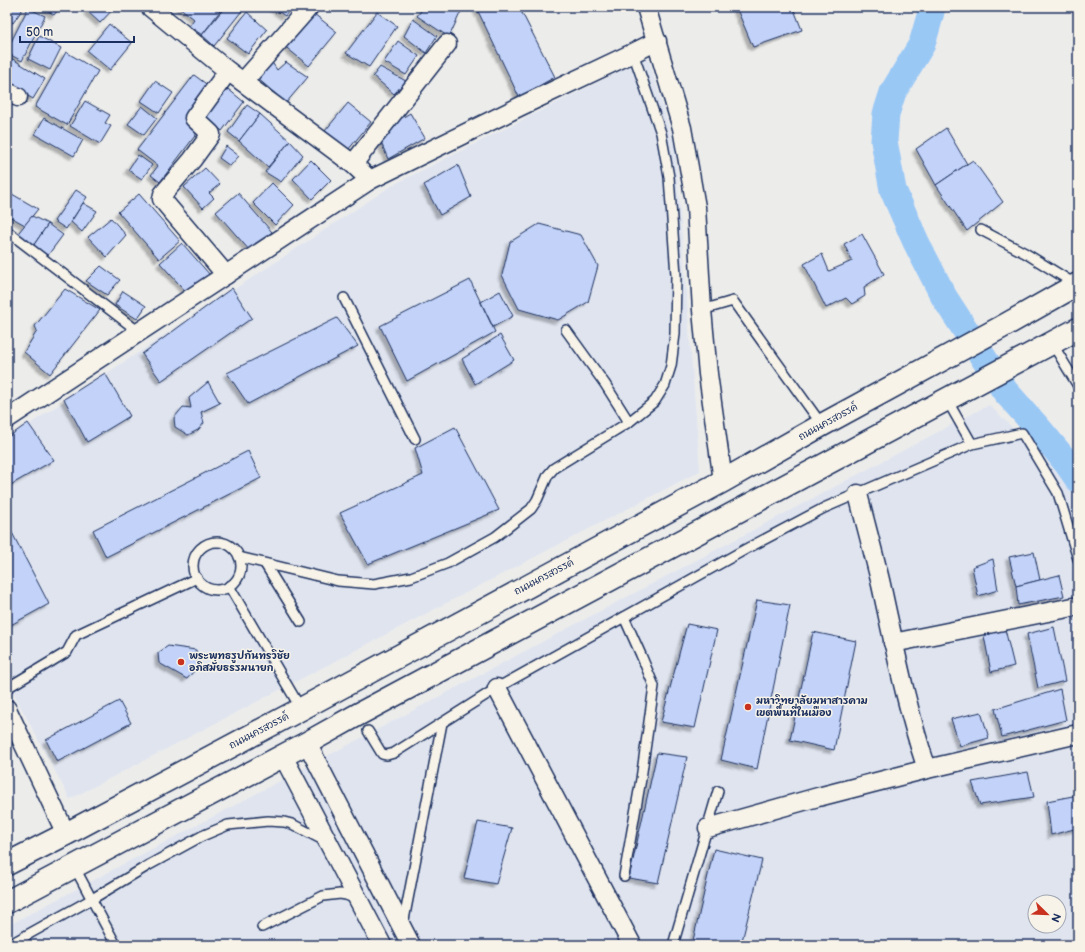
<svg xmlns="http://www.w3.org/2000/svg" width="1085" height="952" font-family="'Balsamiq Sans','Playpen Sans Thai',sans-serif">
<defs>
<filter id="shadow"><feDropShadow dx="-3.5" dy="3.5" stdDeviation="1" flood-color="#0004"/></filter>
</defs>
<rect width="100%" height="100%" fill="#ececeb"/>
<filter id="ink" filterUnits="userSpaceOnUse"><feTurbulence type="fractalNoise" baseFrequency=".025" numOctaves="2"/><feDisplacementMap in="SourceGraphic" scale="8" xChannelSelector="R" yChannelSelector="G"/><feConvolveMatrix kernelMatrix="1 2 1 2 8 2 1 2 1" color-interpolation-filters="sRGB"/></filter>
<g filter="url(#ink)">
<!-- built -->
<g fill="#dfe4ef" fill-rule="evenodd">
<path d="M 648,57 L 675,147 L 700,471 L 70,799 L 7,681 L 7,439 L 393,185 Z"/>
<path d="M 989,405 L 1069,482 L 1078,513 L 1078,945 L 7,945 L 7,926 ZM 1035,902 L 1059,902 L 1059,926 L 1035,926 Z"/>
</g>
<g fill="none" stroke-linecap="round" stroke-linejoin="round">
<!-- river -->
<path stroke="#9ac8f5" stroke-width="27" d="M 932,7 L 930,16 L 922,44 L 893,92 L 886,114 L 884,141 L 893,190 L 916,242 L 944,297 L 1005,391 L 1037,427 L 1067,463 L 1078,479"/>
</g>
<!-- building -->
<g fill="#c2d2f8" stroke="#1b2f5e" filter="url(#shadow)">
<path d="M 7,7 L 24,7 L 13,23 L 7,19 Z"/>
<path d="M 43,7 L 60,7 L 54,15 Z"/>
<path d="M 91,7 L 115,7 L 100,23 L 87,11 Z"/>
<path d="M 179,7 L 223,7 L 202,35 L 189,26 L 194,19 Z"/>
<path d="M 225,7 L 245,7 L 214,46 L 202,35 Z"/>
<path d="M 272,7 L 292,7 L 285,16 Z"/>
<path d="M 424,7 L 463,7 L 449,37 L 417,16 Z"/>
<path d="M 476,7 L 519,7 L 555,77 L 519,97 Z"/>
<path d="M 736,7 L 793,7 L 802,30 L 753,47 Z"/>
<path d="M 28,8 L 45,16 L 22,61 L 7,53 L 7,50 Z"/>
<path d="M 309,10 L 337,32 L 309,66 L 282,44 Z"/>
<path d="M 247,12 L 267,30 L 248,54 L 227,38 Z"/>
<path d="M 377,12 L 397,26 L 369,67 L 346,53 Z"/>
<path d="M 413,19 L 437,36 L 426,53 L 404,36 Z"/>
<path d="M 109,24 L 132,43 L 110,70 L 87,51 Z"/>
<path d="M 39,36 L 61,48 L 50,70 L 28,59 Z"/>
<path d="M 398,41 L 419,56 L 406,75 L 384,62 Z"/>
<path d="M 66,52 L 98,71 L 67,125 L 35,107 Z"/>
<path d="M 11,58 L 45,79 L 33,99 L 7,83 L 7,64 Z"/>
<path d="M 271,61 L 277,70 L 286,62 L 308,77 L 286,103 L 256,77 Z"/>
<path d="M 380,67 L 406,81 L 394,94 L 373,76 Z"/>
<path d="M 194,75 L 213,89 L 201,128 L 160,182 L 151,175 L 158,166 L 137,150 Z"/>
<path d="M 155,81 L 173,93 L 159,113 L 141,101 Z"/>
<path d="M 228,89 L 244,102 L 222,131 L 206,116 Z"/>
<path d="M 85,101 L 110,115 L 105,123 L 111,126 L 100,144 L 70,126 Z"/>
<path d="M 348,103 L 371,122 L 348,150 L 325,131 Z"/>
<path d="M 247,105 L 260,114 L 239,141 L 228,132 Z"/>
<path d="M 142,106 L 157,118 L 144,135 L 128,124 Z"/>
<path d="M 410,113 L 425,138 L 388,159 L 377,133 Z"/>
<path d="M 260,114 L 290,141 L 268,167 L 239,141 Z"/>
<path d="M 44,118 L 83,140 L 74,156 L 35,134 Z"/>
<path d="M 946,128 L 967,164 L 936,185 L 916,149 Z"/>
<path d="M 290,141 L 303,155 L 281,182 L 265,172 Z"/>
<path d="M 226,146 L 239,156 L 230,166 L 219,158 Z"/>
<path d="M 138,155 L 152,165 L 142,179 L 128,170 Z"/>
<path d="M 311,160 L 331,180 L 312,199 L 293,179 Z"/>
<path d="M 973,160 L 1003,202 L 967,231 L 936,185 Z"/>
<path d="M 458,165 L 471,197 L 440,215 L 424,185 Z"/>
<path d="M 205,168 L 220,184 L 209,193 L 214,198 L 203,208 L 184,187 Z"/>
<path d="M 272,183 L 294,205 L 275,225 L 253,203 Z"/>
<path d="M 7,190 L 12,194 L 7,202 Z"/>
<path d="M 76,190 L 87,197 L 66,229 L 54,221 Z"/>
<path d="M 238,193 L 272,232 L 250,251 L 216,212 Z"/>
<path d="M 12,194 L 38,209 L 25,225 L 7,215 L 7,201 Z"/>
<path d="M 139,194 L 180,241 L 159,259 L 118,212 Z"/>
<path d="M 83,203 L 97,211 L 82,232 L 71,222 Z"/>
<path d="M 32,216 L 48,224 L 31,249 L 15,237 Z"/>
<path d="M 111,218 L 126,235 L 107,257 L 88,237 Z"/>
<path d="M 48,224 L 63,235 L 48,255 L 31,249 Z"/>
<path d="M 539,224 L 581,235 L 598,266 L 588,302 L 558,320 L 519,309 L 502,275 L 510,242 Z"/>
<path d="M 862,234 L 884,274 L 864,287 L 865,296 L 852,304 L 846,298 L 826,308 L 804,264 L 822,254 L 829,271 L 852,261 L 844,244 Z"/>
<path d="M 182,243 L 210,275 L 188,294 L 160,263 Z"/>
<path d="M 101,266 L 120,280 L 107,295 L 86,281 Z"/>
<path d="M 470,280 L 495,332 L 407,381 L 380,326 Z"/>
<path d="M 232,288 L 252,318 L 161,381 L 142,354 Z"/>
<path d="M 65,289 L 100,310 L 50,374 L 24,352 L 37,331 L 35,326 Z"/>
<path d="M 123,291 L 146,306 L 137,319 L 115,305 Z"/>
<path d="M 500,291 L 513,316 L 493,327 L 481,302 Z"/>
<path d="M 337,318 L 358,346 L 248,404 L 227,373 Z"/>
<path d="M 500,335 L 514,360 L 475,384 L 462,359 Z"/>
<path d="M 105,373 L 130,416 L 87,442 L 64,399 Z"/>
<path d="M 208,382 L 220,403 L 201,412 L 204,423 L 198,430 L 188,435 L 175,427 L 174,418 L 183,407 L 191,408 L 189,398 Z"/>
<path d="M 28,423 L 54,460 L 7,487 L 7,438 Z"/>
<path d="M 455,427 L 499,510 L 368,564 L 340,513 L 423,475 L 415,448 Z"/>
<path d="M 248,451 L 261,478 L 106,557 L 93,530 Z"/>
<path d="M 7,523 L 49,604 L 7,627 Z"/>
<path d="M 1034,552 L 1040,580 L 1016,586 L 1009,557 Z"/>
<path d="M 993,559 L 998,590 L 978,596 L 972,567 Z"/>
<path d="M 1059,575 L 1064,596 L 1018,605 L 1016,586 Z"/>
<path d="M 757,600 L 790,605 L 757,769 L 721,760 Z"/>
<path d="M 687,624 L 717,630 L 695,728 L 661,722 Z"/>
<path d="M 1054,627 L 1065,681 L 1038,688 L 1027,634 Z"/>
<path d="M 1005,629 L 1014,666 L 991,672 L 984,636 Z"/>
<path d="M 813,632 L 856,641 L 834,750 L 790,740 Z"/>
<path d="M 168,646 L 196,650 L 198,666 L 187,679 L 159,663 L 158,653 Z"/>
<path d="M 1060,689 L 1066,720 L 1002,737 L 995,709 Z"/>
<path d="M 119,701 L 131,723 L 57,762 L 46,740 Z"/>
<path d="M 981,712 L 989,738 L 960,746 L 951,719 Z"/>
<path d="M 657,753 L 687,757 L 658,883 L 629,878 Z"/>
<path d="M 1028,772 L 1034,797 L 980,805 L 972,782 Z"/>
<path d="M 1078,795 L 1078,828 L 1051,835 L 1047,801 Z"/>
<path d="M 478,822 L 512,828 L 496,884 L 464,878 Z"/>
<path d="M 714,849 L 762,860 L 741,945 L 692,945 Z"/>
</g>
<g fill="none" stroke-linecap="round" stroke-linejoin="round">
<defs>
<g id="lane">
<path d="M 981,230 L 1025,253 L 1075,284"/>
<path d="M 7,231 L 139,332"/>
<path d="M 344,298 L 415,439"/>
<path d="M 702,310 L 733,301 L 822,425"/>
<path d="M 566,330 L 605,384 L 629,422"/>
<path d="M 1052,343 L 1078,386"/>
<path d="M 947,400 L 972,444 L 1022,433 L 1058,493 L 1078,559"/>
<circle cx="217" cy="566" r="24"/>
<path d="M 239,557 L 338,581 L 374,584 L 411,577 L 448,563 L 495,537 L 531,509 L 537,500 L 548,475 L 554,468 L 629,422 L 655,401 L 665,385 L 671,366 L 675,334 L 676,275 L 669,177 L 661,133 L 633,53"/>
<path d="M 265,564 L 301,622"/>
<path d="M 229,586 L 301,709"/>
<path d="M 624,617 L 641,655 L 654,686 L 641,779 L 624,876"/>
<path d="M 7,688 L 67,652 L 76,635 L 197,578"/>
<path d="M 368,731 L 382,754 L 387,755 L 394,753 L 497,688 L 746,549 L 824,508 L 972,444"/>
<path d="M 74,866 L 116,945"/>
<path d="M 403,925 L 442,723"/>
<path d="M 262,927 L 323,896 L 340,894 L 346,895 L 356,899"/>
<path d="M 9,945 L 92,899 L 149,865 L 202,836 L 228,825 L 268,821 L 284,822 L 292,824 L 325,841"/>
<path d="M 673,945 L 718,791"/>
</g>
<g id="street">
<path d="M 646,7 L 682,128 L 696,207 L 702,310 L 708,374 L 723,481"/>
<path d="M 243,82 L 309,7"/>
<path d="M 7,92 L 18,97"/>
<path d="M 353,164 L 447,44"/>
<path d="M 370,180 L 521,106 L 633,53 L 657,41"/>
<path d="M 226,275 L 165,203 L 162,199 L 163,194 L 192,160 L 211,134 L 194,118 L 228,71"/>
<path d="M 7,419 L 370,180 L 353,164 L 228,71 L 150,7"/>
<path d="M 858,494 C 865,522 873,551 880,580 C 894,643 906,707 927,769 L 1078,734"/>
<path d="M 893,643 L 1078,606"/>
<path d="M 497,688 L 632,945"/>
<path d="M 7,709 L 66,834"/>
<path d="M 307,743 L 411,945"/>
<path d="M 283,756 L 382,945"/>
<path d="M 708,828 L 818,797 L 927,769"/>
</g>
<g id="primary">
<path d="M 7,864 L 66,834 L 301,709 L 723,481 L 822,425 L 1000,328 L 1078,284"/>
<path d="M 7,902 L 307,743 L 359,714 L 1078,329"/>
</g>
</defs>
<!-- lane casing -->
<use href="#lane" stroke="#1b2f5e" stroke-width="12"/>
<!-- street casing -->
<use href="#street" stroke="#1b2f5e" stroke-width="21"/>
<!-- primary casing -->
<use href="#primary" stroke="#1b2f5e" stroke-width="25"/>
<!-- lane -->
<use href="#lane" stroke="#f7f3e8" stroke-width="9"/>
<!-- street -->
<use href="#street" stroke="#f7f3e8" stroke-width="18"/>
<!-- primary -->
<use href="#primary" stroke="#f7f3e8" stroke-width="22"/>
</g>
</g>
<!-- markers -->
<g fill="#c8321e" stroke="#f7f3e8" stroke-width="1.5">
<circle cx="181" cy="662" r="4"/>
<circle cx="748" cy="707" r="4"/>
</g>
<g text-anchor="middle" dominant-baseline="central" stroke-width="3" stroke-linejoin="round" paint-order="stroke">
<!-- street labels -->
<g font-size="10" fill="#1b2f5e" stroke="#f7f3e8">
<text transform="translate(828 422) rotate(-29)">ถนนนครสวรรค์</text>
<text transform="translate(544 577) rotate(-28)">ถนนนครสวรรค์</text>
<text transform="translate(259 731) rotate(-28)">ถนนนครสวรรค์</text>
</g>
<!-- poi labels -->
<g font-size="10" font-weight="bold" fill="#1b2f5e" stroke="#f7f3e8" text-anchor="start">
<text x="189" y="656">พระพุทธรูปกันทรวิชัย<tspan x="189" dy="12">อภิสมัยธรรมนายก</tspan></text>
<text x="756" y="701">มหาวิทยาลัยมหาสารคาม<tspan x="756" dy="12">เขตพื้นที่ในเมือง</tspan></text>
</g>
</g>
<!-- margin -->
<rect width="1085" height="952" fill="none" stroke="#f7f3e8" stroke-width="24"/>
<rect x="12" y="12" width="1061" height="928" fill="none" stroke="#1b2f5e" stroke-width="1.5" filter="url(#ink)"/>
<!-- north arrow -->
<g transform="translate(1047 914) rotate(113)"><circle r="19" fill="#f7f3e8" stroke="#9fa5b1"/>
<path d="M0-3L7 15L0 10L-7 15Z" fill="#c8321e"/>
<text y="-6" font-size="11" font-weight="bold" text-anchor="middle" fill="#1b2f5e">N</text>
</g>
<!-- scale -->
<path d="M20 36v6h114v-6" fill="none" stroke="#1b2f5e" stroke-width="2"/>
<text x="26" y="36" font-size="12" fill="#1b2f5e" stroke="#f7f3e8" stroke-width="3" paint-order="stroke">50 m</text>
</svg>
